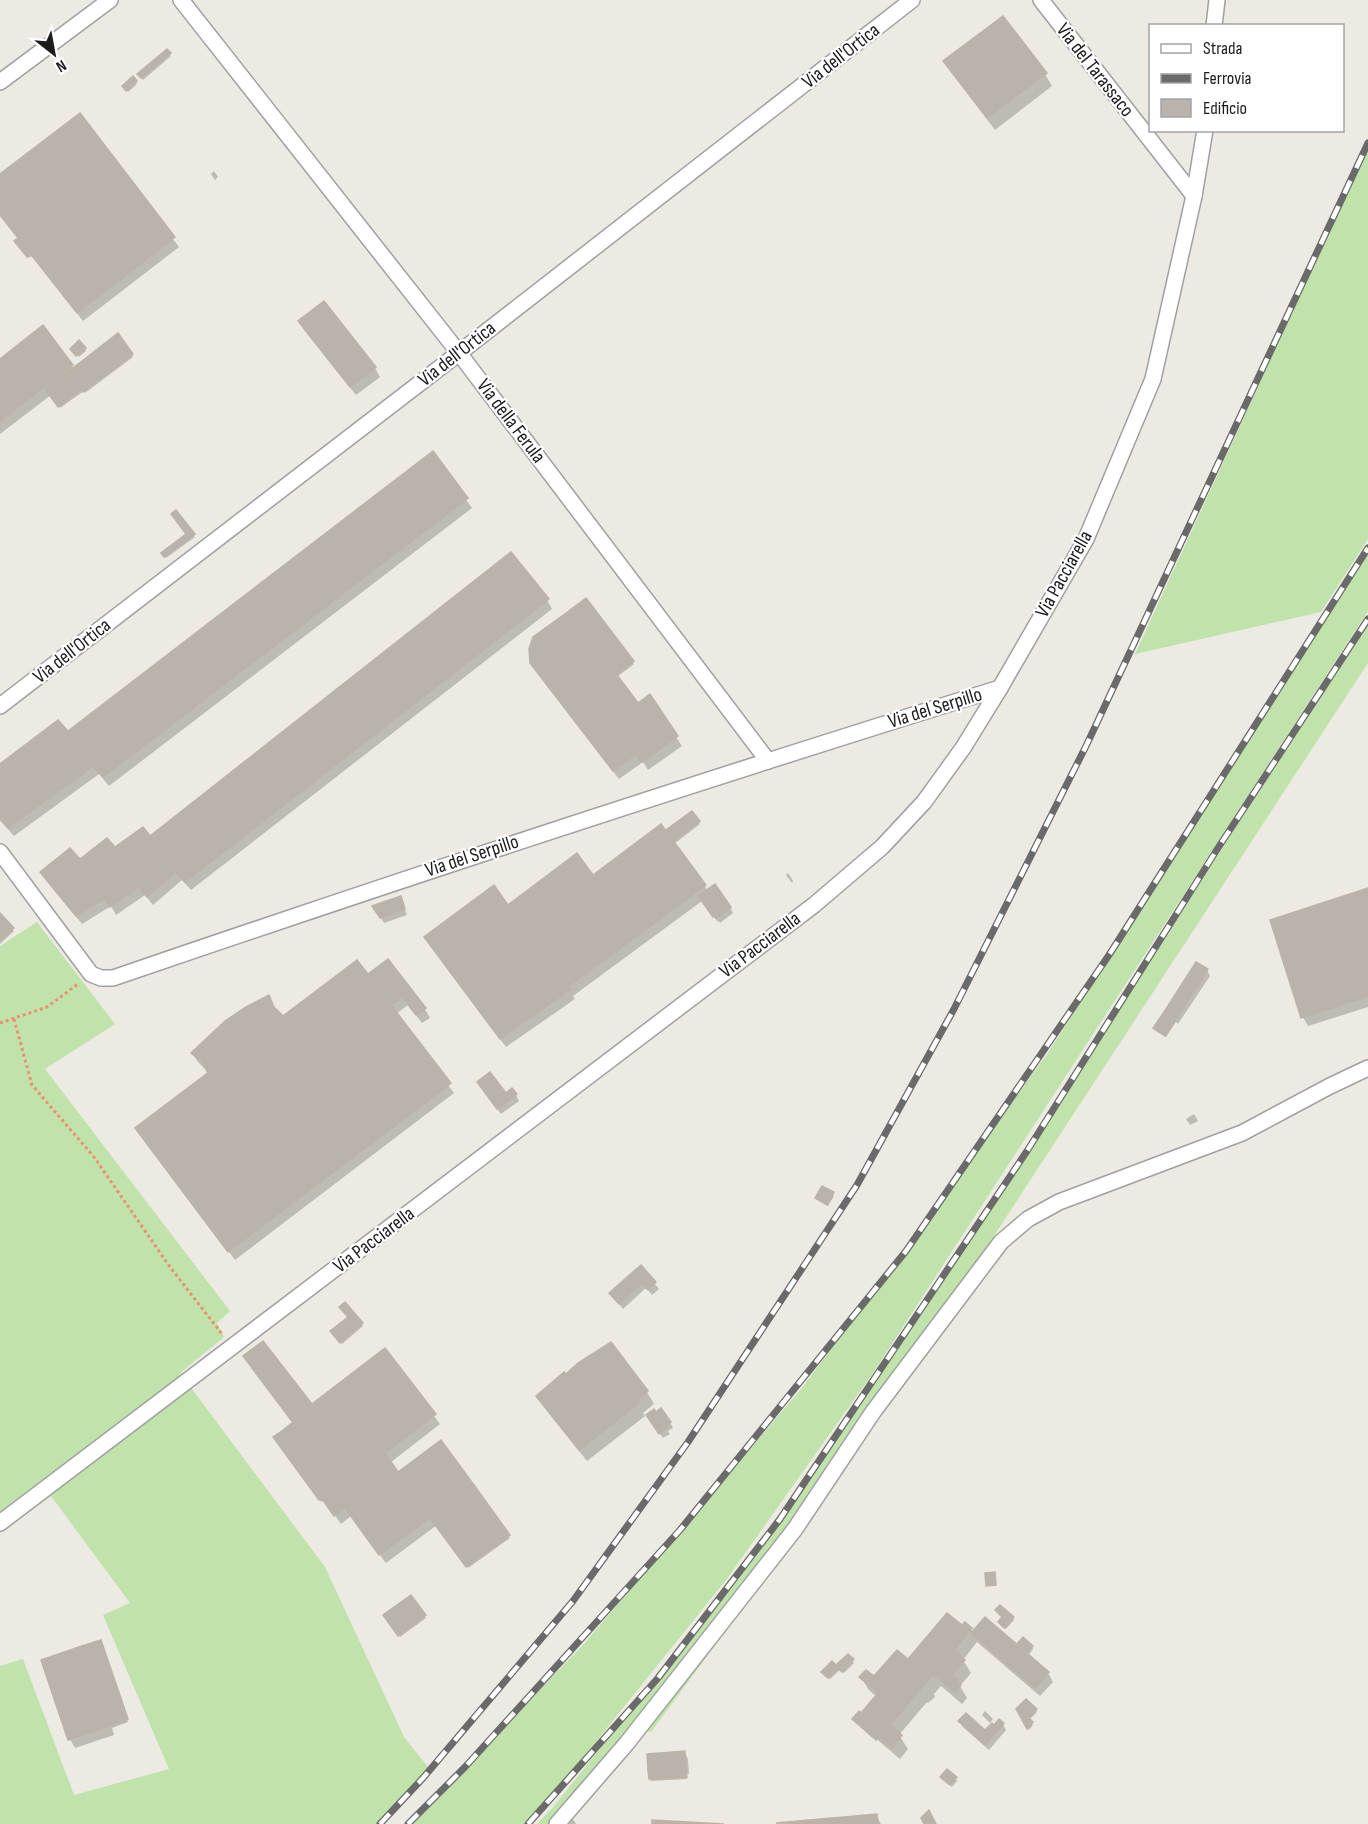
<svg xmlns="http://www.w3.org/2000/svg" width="1368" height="1824" font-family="'Sofia Sans Condensed',sans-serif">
<rect width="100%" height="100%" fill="#eceae2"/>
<!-- grass -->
<g fill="#bfe3ab">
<path d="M 1368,148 L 1368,539 L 1321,612 L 1135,654 Z"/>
<path d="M 1368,551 L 1368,611 L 873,1373 L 726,1580 L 549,1800 L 527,1824 L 409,1824 L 583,1645 L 802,1388 L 1048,1053 Z"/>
<path d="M 1368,624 L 1368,663 L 813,1513 L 651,1732 L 640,1729 L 560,1824 L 537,1824 L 554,1806 L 732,1584 L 879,1377 Z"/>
<path d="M 37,922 L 115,1024 L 45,1069 L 230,1311 L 217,1323 L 224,1337 L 180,1373 L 325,1567 L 404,1737 L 429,1768 L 376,1824 L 0,1824 L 0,1666 L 23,1659 L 74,1795 L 169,1769 L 103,1615 L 130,1603 L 51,1496 L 0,1533 L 0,946 Z"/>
</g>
<!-- shadow -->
<g fill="#0003">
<path d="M 167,51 L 171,56 L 143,80 L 139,74 Z"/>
<path d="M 945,61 L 1045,74 L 1052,86 L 995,130 L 952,73 Z"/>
<path d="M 136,82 L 137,84 L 128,92 L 125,89 Z"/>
<path d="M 79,115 L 179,247 L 83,321 L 32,256 L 29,258 L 17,243 L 19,239 L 0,215 L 0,176 Z"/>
<path d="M 214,171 L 218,177 L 215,180 L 211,174 Z"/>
<path d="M 300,322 L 375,368 L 380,377 L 356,395 L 305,331 Z"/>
<path d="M 118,335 L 133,357 L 85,393 L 84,391 L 60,408 L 51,395 L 0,434 L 0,361 L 72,366 L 74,369 Z"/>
<path d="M 85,348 L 86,351 L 79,357 L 73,351 Z"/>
<path d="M 432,453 L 472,508 L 109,786 L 99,774 L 14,836 L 0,820 L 0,766 L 68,733 Z"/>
<path d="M 193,535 L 195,537 L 166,558 L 163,553 Z"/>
<path d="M 547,600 L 552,609 L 191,890 L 182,880 L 153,905 L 145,895 L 116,915 L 111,906 L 82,924 L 47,881 L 42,872 L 149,838 Z"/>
<path d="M 586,600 L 634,664 L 617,677 L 638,705 L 676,737 L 682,746 L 648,770 L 643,762 L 619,779 L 537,672 L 531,662 L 535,638 Z"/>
<path d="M 692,813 L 700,824 L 674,844 L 708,891 L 730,907 L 733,913 L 720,923 L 719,921 L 718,922 L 702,901 L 573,996 L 575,999 L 506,1047 L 431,946 L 508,907 L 593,877 L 665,832 Z"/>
<path d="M 788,873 L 793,881 L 792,883 L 786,875 Z"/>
<path d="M 1368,890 L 1368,1007 L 1308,1026 L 1303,1017 Z"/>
<path d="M 400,898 L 407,915 L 384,923 L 374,907 Z"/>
<path d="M 0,915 L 14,931 L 0,944 Z"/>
<path d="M 1207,970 L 1210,976 L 1178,1024 L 1176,1022 L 1166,1037 L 1156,1031 L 1155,1028 Z"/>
<path d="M 368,977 L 425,1009 L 430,1018 L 422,1023 L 408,1005 L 396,1014 L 454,1093 L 235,1260 L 137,1129 L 210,1074 L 198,1062 L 192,1053 L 269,997 L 276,1011 L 283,1018 Z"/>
<path d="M 482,1088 L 505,1095 L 516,1095 L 519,1101 L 501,1114 Z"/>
<path d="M 1194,1114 L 1198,1121 L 1190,1125 L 1186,1119 Z"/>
<path d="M 833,1194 L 834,1196 L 828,1206 L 816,1198 Z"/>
<path d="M 641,1267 L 659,1289 L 652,1295 L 646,1288 L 623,1309 L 611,1294 Z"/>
<path d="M 345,1304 L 363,1326 L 342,1344 L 333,1334 L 349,1317 Z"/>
<path d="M 385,1350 L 440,1424 L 390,1463 L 398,1474 L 441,1442 L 510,1538 L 468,1568 L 437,1525 L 386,1563 L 351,1516 L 341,1524 L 324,1500 L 321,1502 L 276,1440 L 311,1406 Z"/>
<path d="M 647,1392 L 654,1404 L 643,1413 L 645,1416 L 587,1461 L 545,1408 L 538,1396 Z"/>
<path d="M 651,1421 L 670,1422 L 673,1428 L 668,1431 L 670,1434 L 663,1438 Z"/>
<path d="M 410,1597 L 426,1618 L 400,1637 L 385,1616 Z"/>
<path d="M 1003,1618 L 1013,1618 L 1014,1620 L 1006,1629 L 999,1623 Z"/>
<path d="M 962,1627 L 971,1629 L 973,1633 L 1022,1650 L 1019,1645 L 1032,1647 L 1033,1649 L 1028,1656 L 1048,1673 L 1053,1682 L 1040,1696 L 977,1642 L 963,1660 L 971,1673 L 960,1686 L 967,1698 L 962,1704 L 941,1686 L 934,1694 L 935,1697 L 928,1703 L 927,1702 L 899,1735 L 908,1749 L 900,1759 L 854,1720 L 865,1719 L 877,1697 L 868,1689 L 861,1677 L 874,1679 L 908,1661 Z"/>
<path d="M 102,1644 L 128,1722 L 112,1728 L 114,1735 L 75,1748 L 70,1739 Z"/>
<path d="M 848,1656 L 854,1663 L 844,1673 L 840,1670 L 830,1679 L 824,1674 L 836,1667 Z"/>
<path d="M 1018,1710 L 1036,1710 L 1037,1712 L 1029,1720 L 1033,1725 L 1029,1730 Z"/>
<path d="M 985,1711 L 993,1719 L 990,1723 L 982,1715 Z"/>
<path d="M 960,1722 L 986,1732 L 1003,1724 L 1006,1730 L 989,1750 L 963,1727 Z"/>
<path d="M 685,1753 L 688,1759 L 689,1774 L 687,1774 L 687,1779 L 651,1781 L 650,1779 Z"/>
<path d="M 955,1778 L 957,1781 L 952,1787 L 943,1779 Z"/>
<path d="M 876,1815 L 881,1824 L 781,1824 Z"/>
<path d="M 572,1819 L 575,1822 L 576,1824 L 569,1824 Z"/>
</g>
<!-- building -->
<g fill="#b9b3ac" stroke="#bcb3a6" stroke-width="1.5">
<path d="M 1003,16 L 1047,73 L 987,118 L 943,61 Z"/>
<path d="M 167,49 L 171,53 L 141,78 L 137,74 Z"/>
<path d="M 133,76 L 137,81 L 126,91 L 122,86 Z"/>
<path d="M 80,113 L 175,237 L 77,313 L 0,215 L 0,174 Z"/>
<path d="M 18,238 L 31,254 L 27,257 L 14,241 Z"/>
<path d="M 324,301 L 376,367 L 350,387 L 298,321 Z"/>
<path d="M 43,325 L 73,365 L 0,421 L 0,359 Z"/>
<path d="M 118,333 L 133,354 L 83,392 L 68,372 Z"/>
<path d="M 79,340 L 86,348 L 76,356 L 70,349 Z"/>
<path d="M 68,372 L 81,390 L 58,407 L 45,389 Z"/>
<path d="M 433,451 L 468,498 L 103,777 L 93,766 L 8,828 L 0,819 L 0,764 L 58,720 L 68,731 Z"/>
<path d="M 176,510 L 195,534 L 164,557 L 161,553 L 186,534 L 171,514 Z"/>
<path d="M 511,552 L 549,599 L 185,882 L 176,872 L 147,897 L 139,887 L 110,907 L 104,898 L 76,916 L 40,872 L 70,848 L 80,859 L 107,838 L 115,847 L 143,827 L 150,836 Z"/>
<path d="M 586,598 L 634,661 L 617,674 L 569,611 Z"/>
<path d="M 569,611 L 638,703 L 650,694 L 678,736 L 642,762 L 636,754 L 613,771 L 530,663 L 529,649 L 533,637 Z"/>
<path d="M 692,811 L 700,821 L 673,841 L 666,830 Z"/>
<path d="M 661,824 L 706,885 L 569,986 L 571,989 L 500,1039 L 424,937 L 494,885 L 508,905 L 577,853 L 593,875 Z"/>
<path d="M 715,884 L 731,907 L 716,918 L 715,916 L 713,917 L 698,896 Z"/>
<path d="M 1368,888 L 1368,996 L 1301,1018 L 1270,920 Z"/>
<path d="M 401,896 L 405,909 L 380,918 L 372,906 Z"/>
<path d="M 0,913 L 14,928 L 0,941 Z"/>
<path d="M 388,959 L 426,1008 L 416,1015 L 402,997 L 391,1005 L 451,1083 L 228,1252 L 135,1128 L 357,960 L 368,974 Z"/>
<path d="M 1196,962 L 1208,969 L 1175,1020 L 1164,1012 Z"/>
<path d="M 269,995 L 274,1007 L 283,1016 L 208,1073 L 202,1062 L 191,1053 L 225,1021 L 246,1007 Z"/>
<path d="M 1164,1012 L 1175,1020 L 1165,1036 L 1153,1028 Z"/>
<path d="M 490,1072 L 506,1093 L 512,1088 L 517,1094 L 497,1109 L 477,1082 Z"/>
<path d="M 822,1186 L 834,1192 L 827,1205 L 815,1198 Z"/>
<path d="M 641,1265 L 656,1282 L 648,1290 L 642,1283 L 619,1304 L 609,1293 Z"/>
<path d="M 345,1302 L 363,1323 L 340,1343 L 330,1331 L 348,1317 L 339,1307 Z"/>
<path d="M 263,1341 L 312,1404 L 291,1420 L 243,1356 Z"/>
<path d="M 611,1342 L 648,1391 L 637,1400 L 639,1403 L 579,1450 L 536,1396 L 564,1372 L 566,1374 L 578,1363 Z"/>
<path d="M 385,1348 L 436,1414 L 385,1453 L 398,1472 L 441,1440 L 474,1485 L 379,1555 L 345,1508 L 334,1516 L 322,1499 L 328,1494 L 282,1431 L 293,1422 L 291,1420 Z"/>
<path d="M 661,1408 L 671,1422 L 666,1425 L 668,1427 L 659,1434 L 646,1415 L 654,1409 L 656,1412 Z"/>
<path d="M 282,1431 L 328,1494 L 319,1500 L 273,1437 Z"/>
<path d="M 474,1485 L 510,1535 L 466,1567 L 430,1518 Z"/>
<path d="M 995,1572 L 996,1585 L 986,1586 L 985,1573 Z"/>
<path d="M 411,1595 L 426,1615 L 398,1636 L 383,1615 Z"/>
<path d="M 1000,1605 L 1014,1617 L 1004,1628 L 998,1622 L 1002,1617 L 995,1610 Z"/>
<path d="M 947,1613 L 962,1625 L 965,1622 L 972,1628 L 954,1650 L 965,1660 L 952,1675 L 961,1685 L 955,1692 L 933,1674 L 890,1725 L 902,1735 L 892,1748 L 868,1727 L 871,1722 L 861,1713 L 878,1693 L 859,1677 L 866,1670 L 874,1676 L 897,1650 L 908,1659 Z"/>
<path d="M 985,1617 L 1049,1672 L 1035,1688 L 971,1633 Z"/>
<path d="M 1023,1637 L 1033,1646 L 1027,1653 L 1017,1644 Z"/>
<path d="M 101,1640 L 128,1719 L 110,1726 L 82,1646 Z"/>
<path d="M 82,1646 L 110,1726 L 68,1740 L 41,1660 Z"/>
<path d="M 848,1654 L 854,1659 L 842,1672 L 838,1668 L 828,1678 L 821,1672 L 832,1661 L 836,1665 Z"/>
<path d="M 1026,1699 L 1037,1709 L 1029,1718 L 1033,1722 L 1027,1729 L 1016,1709 Z"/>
<path d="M 859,1711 L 871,1722 L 868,1727 L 879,1737 L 876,1740 L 852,1719 Z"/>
<path d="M 966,1713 L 985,1730 L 992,1723 L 994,1725 L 999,1719 L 1004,1723 L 985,1745 L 958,1721 Z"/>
<path d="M 685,1751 L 686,1768 L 648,1770 L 647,1754 Z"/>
<path d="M 686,1768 L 687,1777 L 649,1779 L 648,1770 Z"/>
<path d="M 947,1769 L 957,1777 L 950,1785 L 940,1777 Z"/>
<path d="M 929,1810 L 936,1824 L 924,1824 L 921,1818 Z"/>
<path d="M 877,1814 L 878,1824 L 776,1823 Z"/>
<path d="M 652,1820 L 724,1824 L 652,1824 Z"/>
</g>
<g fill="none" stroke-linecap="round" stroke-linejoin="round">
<defs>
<g id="minor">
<path d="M 181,0 L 459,353 L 768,761"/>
<path d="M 1041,0 L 1194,196"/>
<path d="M 1214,26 L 1217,0"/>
<path d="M 0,82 L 110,0"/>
<path d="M 0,706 L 459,353 L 912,0"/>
<path d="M 0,852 L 91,974 L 101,978 L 113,978 C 408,877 703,780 1000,688"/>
<path d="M 0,1523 L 814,905 L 882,847 L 924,802 L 963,748 L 1000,688 L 1086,539 L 1153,379 L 1194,196 L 1205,130"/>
<path d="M 557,1824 L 627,1743 L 795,1529 L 873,1412 L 1001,1242 L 1028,1219 L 1059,1202 L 1242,1133 L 1330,1086 L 1368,1068"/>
</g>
</defs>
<!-- minor casing -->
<use href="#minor" stroke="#a0a0a0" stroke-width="18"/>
<!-- path -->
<g stroke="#ed9072" stroke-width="3" stroke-dasharray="3 3" stroke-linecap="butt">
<path d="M 14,1019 L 32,1085 L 94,1157 L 170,1267 L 222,1334"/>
<path d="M 0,1023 L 47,1007 L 78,984"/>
</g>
<!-- minor -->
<use href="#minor" stroke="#fff" stroke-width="15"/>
<defs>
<g id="rail">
<path d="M 380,1824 L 423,1778 L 573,1601 L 688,1442 L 857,1185 L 954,1009 L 1087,744 L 1368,143"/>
<path d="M 408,1824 L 465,1767 L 680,1530 L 906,1251 L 1109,955 L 1368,548"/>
<path d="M 528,1824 L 658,1678 L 780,1519 L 1027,1151 L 1218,848 L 1368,619"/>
</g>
</defs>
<!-- rail casing -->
<use href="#rail" stroke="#6a6a6a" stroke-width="7"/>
<!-- rail -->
<use href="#rail" stroke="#fff" stroke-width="4.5" stroke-dasharray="14" stroke-linecap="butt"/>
</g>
<g text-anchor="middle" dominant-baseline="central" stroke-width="4.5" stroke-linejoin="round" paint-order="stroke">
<!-- street labels -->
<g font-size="20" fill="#1c1c1c" stroke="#fff">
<text transform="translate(841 56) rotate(-38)">Via dell'Ortica</text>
<text transform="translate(1095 70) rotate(52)">Via del Tarassaco</text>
<text transform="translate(457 354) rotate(-38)">Via dell'Ortica</text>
<text transform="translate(511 421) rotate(53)">Via della Ferula</text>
<text transform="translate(1064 574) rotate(-61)">Via Pacciarella</text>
<text transform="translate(72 651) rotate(-38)">Via dell'Ortica</text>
<text transform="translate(935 708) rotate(-17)">Via del Serpillo</text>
<text transform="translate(472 856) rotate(-18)">Via del Serpillo</text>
<text transform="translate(760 945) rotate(-37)">Via Pacciarella</text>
<text transform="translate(374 1240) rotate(-37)">Via Pacciarella</text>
</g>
</g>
<!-- legend -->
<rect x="1149" y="24" width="195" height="108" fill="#ffffff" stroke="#a4a4a4" stroke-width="1.5"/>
<rect x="1161" y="44" width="30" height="9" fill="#ffffff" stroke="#a4a4a4" stroke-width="1.5"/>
<text x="1203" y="54" font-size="18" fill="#1c1c1c">Strada</text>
<rect x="1161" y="74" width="30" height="9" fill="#6a6a6a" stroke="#a4a4a4" stroke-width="1.5"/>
<text x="1203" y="84" font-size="18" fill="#1c1c1c">Ferrovia</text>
<rect x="1161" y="99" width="30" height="18" fill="#b9b3ac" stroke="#a4a4a4" stroke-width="1.5"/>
<text x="1203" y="114" font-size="18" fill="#1c1c1c">Edificio</text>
<!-- north arrow -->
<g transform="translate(54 54) rotate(149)" stroke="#ffffff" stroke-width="4.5" paint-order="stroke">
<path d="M0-4.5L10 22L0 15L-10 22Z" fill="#1c1c1c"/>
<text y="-9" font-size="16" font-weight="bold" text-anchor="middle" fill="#1c1c1c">N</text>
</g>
</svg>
